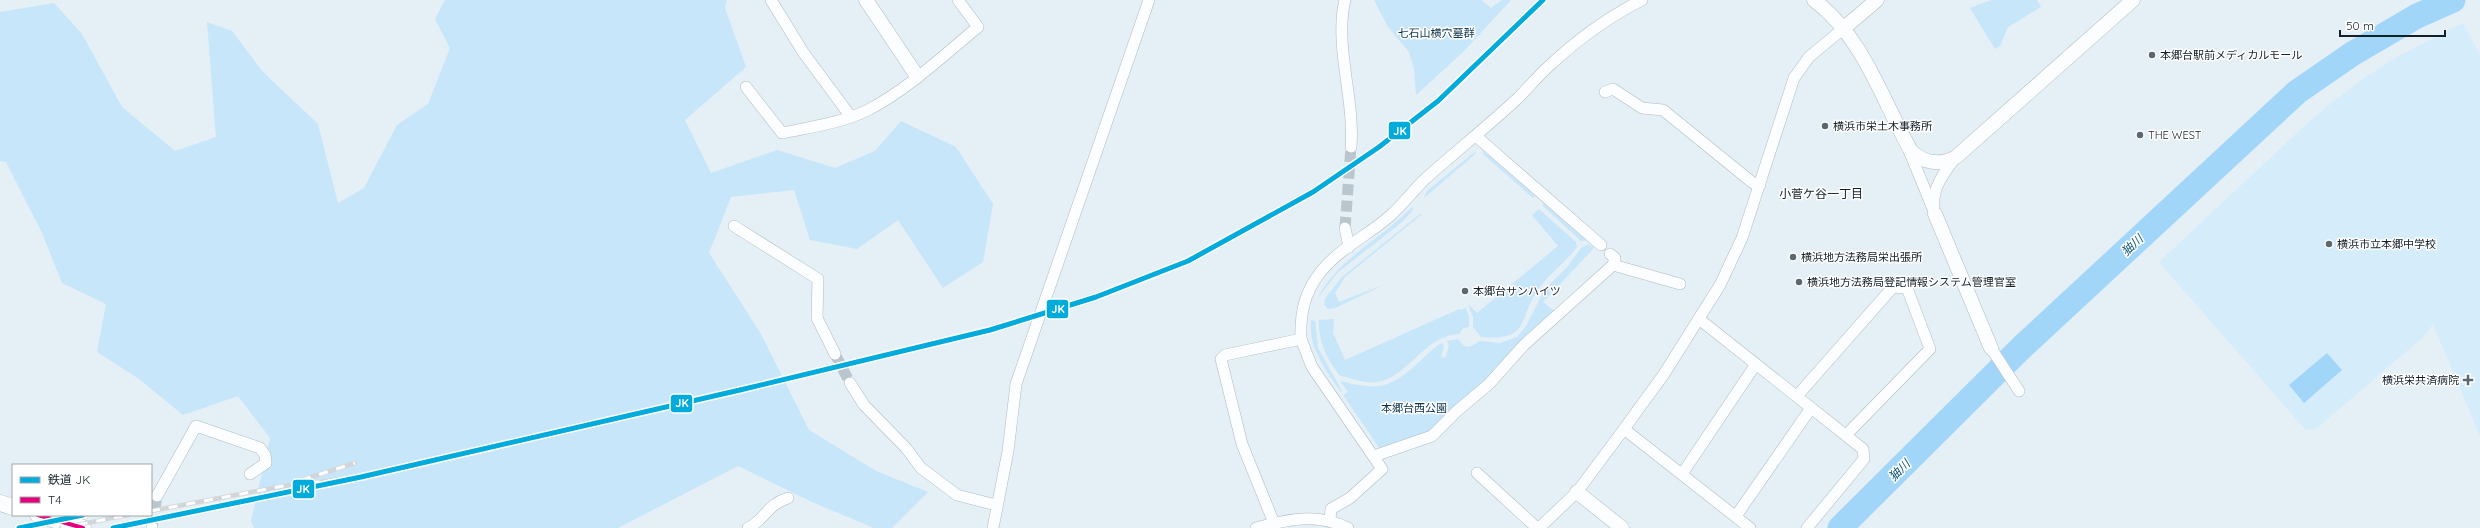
<svg xmlns="http://www.w3.org/2000/svg" width="2480" height="528" font-family="Quicksand,'Noto Sans JP',sans-serif">
<rect width="100%" height="100%" fill="#e4eff6"/>
<!-- built -->
<path fill="#d5ecfb" d="M 2463,23 L 2480,55 L 2480,436 L 2433,324 L 2423,337 L 2319,426 L 2314,429 L 2306,430 L 2159,262 L 2313,118 L 2360,81 L 2397,57 Z"/>
<!-- green -->
<g fill="#c7e6fa">
<path d="M 445,0 L 727,0 L 725,8 L 746,67 L 685,120 L 711,173 L 777,150 L 835,168 L 875,151 L 901,121 L 956,147 L 993,204 L 983,262 L 943,288 L 898,220 L 857,249 L 810,240 L 794,190 L 731,197 L 709,253 L 761,334 L 809,430 L 876,471 L 928,492 L 892,528 L 874,528 L 812,502 L 738,466 L 618,528 L 254,528 L 251,521 L 270,438 L 238,396 L 183,415 L 139,379 L 97,352 L 106,304 L 62,283 L 42,233 L 6,162 L 0,161 L 0,12 L 54,3 L 82,34 L 122,107 L 175,151 L 216,137 L 207,22 L 232,31 L 263,72 L 318,124 L 338,203 L 364,188 L 397,125 L 428,104 L 450,48 L 435,19 Z"/>
<path d="M 1374,0 L 1481,0 L 1491,8 L 1502,0 L 1511,0 L 1463,52 L 1416,95 L 1414,69 L 1409,52 L 1388,27 Z"/>
<path d="M 1991,0 L 2037,0 L 2041,7 L 2008,27 L 2000,46 L 1995,49 L 1970,8 Z"/>
<path d="M 1482,150 L 1483,151 L 1535,196 L 1533,198 L 1484,155 Z"/>
<path d="M 1476,151 L 1474,155 L 1424,198 L 1427,191 Z"/>
<path d="M 1544,204 L 1587,241 L 1581,241 L 1542,205 Z"/>
<path d="M 1413,206 L 1413,210 L 1402,222 L 1337,273 L 1317,299 C 1338,258 1382,239 1413,206 Z"/>
<path d="M 1539,209 L 1576,242 L 1577,247 C 1566,262 1550,273 1539,288 C 1517,318 1532,341 1481,337 L 1473,327 L 1473,317 L 1468,304 L 1477,313 L 1558,246 L 1532,215 Z"/>
<path d="M 1420,214 L 1422,214 L 1345,277 L 1335,293 L 1339,302 L 1386,284 L 1335,308 L 1328,309 L 1324,305 L 1325,299 L 1341,278 Z"/>
<path d="M 1589,244 L 1594,248 L 1543,302 L 1557,313 L 1489,381 L 1486,379 L 1430,432 L 1380,449 L 1343,395 L 1348,392 L 1340,381 C 1378,390 1388,390 1418,363 C 1426,356 1433,348 1442,343 L 1444,346 L 1441,357 L 1445,358 L 1449,346 L 1447,341 L 1458,339 L 1464,346 L 1470,347 L 1480,341 L 1500,343 L 1517,337 L 1526,326 L 1545,289 L 1569,265 L 1581,248 Z"/>
<path d="M 1466,308 L 1469,317 L 1469,327 L 1463,328 L 1459,334 C 1426,336 1413,369 1385,380 C 1370,386 1353,379 1339,375 C 1327,358 1318,342 1319,320 L 1334,319 L 1333,333 L 1345,360 L 1459,309 L 1460,310 Z"/>
<path d="M 1311,320 L 1315,321 L 1318,348 L 1342,391 L 1341,392 C 1326,370 1308,348 1311,320 Z"/>
</g>
<!-- water -->
<path fill="#a2d6f9" d="M 2327,353 L 2342,370 L 2304,403 L 2289,385 Z"/>
<g fill="none" stroke-linecap="round" stroke-linejoin="round">
<!-- river -->
<path stroke="#a2d6f9" stroke-width="25" d="M 1840,528 L 2020,349 L 2297,92 L 2352,54 L 2417,16 L 2453,0"/>
<!-- minor-tunnel -->
<g stroke="#bac6cd" stroke-width="11" stroke-dasharray="11 5.5" stroke-linecap="butt">
<path d="M 1345,228 L 1351,147"/>
<path d="M 835,354 L 850,383"/>
<path d="M 152,527 L 157,496"/>
</g>
<defs>
<g id="minor">
<path d="M 771,0 L 803,52 L 851,117"/>
<path d="M 1345,0 C 1334,45 1355,100 1351,147"/>
<path d="M 746,87 L 782,133 C 810,127 842,123 868,110 C 907,90 944,55 978,27 L 958,0"/>
<path d="M 1605,92 L 1613,89 L 1642,108 L 1663,110 L 1753,183 L 1760,185"/>
<path d="M 1477,137 L 1601,245"/>
<path d="M 1908,148 L 1935,214"/>
<path d="M 1934,206 C 1932,188 1945,171 1956,157"/>
<path d="M 734,226 L 818,279 L 817,318 L 835,354"/>
<path d="M 1345,228 L 1349,247"/>
<path d="M 1610,254 L 1615,258 L 1613,265 L 1680,284"/>
<path d="M 1699,319 L 1863,449 L 1864,459 L 1807,528"/>
<path d="M 1301,339 L 1312,367 L 1382,469 L 1350,498 L 1331,509 L 1330,520"/>
<path d="M 1991,348 L 2019,391"/>
<path d="M 850,383 L 864,405 L 906,448 L 921,468 L 957,495 L 996,505"/>
<path d="M 1797,396 L 1893,287 L 1907,288 L 1930,349 L 1846,435"/>
<path d="M 1624,429 L 1750,528"/>
<path d="M 1374,456 L 1432,436 L 1457,411 L 1489,384 L 1524,345 L 1613,265"/>
<path d="M 1477,473 L 1537,528"/>
<path d="M 1682,474 L 1756,364"/>
<path d="M 157,496 L 196,426 L 260,448 L 265,455 L 266,463 L 250,474"/>
<path d="M 1736,516 L 1811,408"/>
<path d="M 1274,523 L 1242,444 L 1221,359 L 1225,355 L 1301,339 C 1300,317 1303,296 1317,277 C 1335,250 1368,236 1391,215 C 1403,204 1413,191 1424,180 C 1455,152 1487,127 1518,98 C 1528,88 1538,76 1549,66 C 1577,40 1608,17 1642,0"/>
<path d="M 152,527 L 152,528"/>
<path d="M 748,528 C 766,519 766,505 788,498"/>
<path d="M 993,528 L 1008,451 L 1016,384 L 1149,0"/>
<path d="M 1256,528 C 1289,519 1316,513 1348,528"/>
<path d="M 1539,528 L 1577,492 L 1624,429 L 1664,374 L 1720,285 L 1742,238 L 1794,78 L 1809,57 L 1844,28"/>
</g>
<g id="tertiary">
<path d="M 866,0 L 917,76"/>
<path d="M 1814,0 C 1864,38 1881,98 1911,151 C 1924,163 1940,166 1956,157 L 2133,0"/>
<path d="M 1844,28 L 1877,0"/>
<path d="M 1935,214 L 1991,348"/>
<path d="M 1577,492 L 1622,528"/>
</g>
<g id="secondary">
<path d="M 0,503 L 13,507"/>
<path d="M 38,515 L 83,528"/>
</g>
</defs>
<!-- minor casing -->
<use href="#minor" stroke="#b0bbc2" stroke-width="12"/>
<!-- tertiary casing -->
<use href="#tertiary" stroke="#b0bbc2" stroke-width="15"/>
<!-- secondary casing -->
<use href="#secondary" stroke="#b0bbc2" stroke-width="17"/>
<!-- minor -->
<use href="#minor" stroke="#fbfdfe" stroke-width="11"/>
<!-- tertiary -->
<use href="#tertiary" stroke="#fbfdfe" stroke-width="14"/>
<!-- secondary -->
<use href="#secondary" stroke="#fbfdfe" stroke-width="16"/>
<defs>
<g id="rail">
<path d="M 302,480 L 355,463"/>
<path d="M 151,511 L 283,486 L 361,477"/>
<path d="M 61,528 L 128,515"/>
</g>
</defs>
<!-- rail casing -->
<use href="#rail" stroke="#d3d6d8" stroke-width="4.5"/>
<!-- rail -->
<use href="#rail" stroke="#fff" stroke-width="3" stroke-dasharray="9" stroke-linecap="butt"/>
<defs>
<path id="bus-1" d="M 38,515 L 83,528"/>
</defs>
<!-- bus-1 casing -->
<use href="#bus-1" stroke="#fff" stroke-width="7"/>
<!-- bus-1 -->
<use href="#bus-1" stroke="#e5007d" stroke-width="4"/>
<defs>
<g id="rail-1">
<path d="M 19,528 L 83,515"/>
<path d="M 113,528 L 361,477 L 740,390 L 990,330 L 1096,297 L 1188,261 L 1313,192 L 1379,147 L 1438,101 L 1543,0"/>
</g>
</defs>
<!-- rail-1 casing -->
<use href="#rail-1" stroke="#fff" stroke-width="8"/>
<!-- rail-1 -->
<use href="#rail-1" stroke="#01abdc" stroke-width="5"/>
</g>
<!-- markers -->
<g fill="#5c6870" stroke="#fff" stroke-width="1.5">
<circle cx="2152" cy="55" r="4"/>
<circle cx="1825" cy="126" r="4"/>
<circle cx="2140" cy="135" r="4"/>
<circle cx="2329" cy="244" r="4"/>
<circle cx="1793" cy="257" r="4"/>
<circle cx="1799" cy="282" r="4"/>
<circle cx="1465" cy="291" r="4"/>
<path d="M2466 374h4v4h4v4h-4v4h-4v-4h-4v-4h4z"/>
</g>
<g text-anchor="middle" dominant-baseline="central" stroke-width="3" stroke-linejoin="round" paint-order="stroke">
<!-- park labels -->
<g font-size="11" fill="#0b344b" stroke="#fff">
<text x="1436" y="33">七石山横穴墓群</text>
<text x="1414" y="408">本郷台西公園</text>
</g>
<!-- poi labels -->
<g font-size="11" fill="#132028" stroke="#fff" text-anchor="start">
<text x="2160" y="55">本郷台駅前メディカルモール</text>
<text x="1833" y="126">横浜市栄土木事務所</text>
<text x="2148" y="135">THE WEST</text>
<text x="2337" y="244">横浜市立本郷中学校</text>
<text x="1801" y="257">横浜地方法務局栄出張所</text>
<text x="1807" y="282">横浜地方法務局登記情報システム管理官室</text>
<text x="1473" y="291">本郷台サンハイツ</text>
<text x="2459" y="380" text-anchor="end">横浜栄共済病院</text>
</g>
<!-- neighbourhood labels -->
<g font-size="12" fill="#132028" stroke="#fff">
<text x="1821" y="193">小菅ケ谷一丁目</text>
</g>
<!-- water labels -->
<g font-size="12" font-style="italic" fill="#0e567b" stroke="#fff">
<text transform="translate(2132 245) rotate(-43)">㹨川</text>
<text transform="translate(1899 470) rotate(-45)">㹨川</text>
</g>
</g>
<g stroke="#fff" stroke-width="1.5">
<rect x="1388" y="121" width="23" height="19" rx="4" fill="#01abdc"/>
<rect x="1046" y="299" width="23" height="20" rx="4" fill="#01abdc"/>
<rect x="670" y="394" width="23" height="19" rx="4" fill="#01abdc"/>
<rect x="292" y="479" width="23" height="20" rx="4" fill="#01abdc"/>
</g>
<g font-size="11" text-anchor="middle" font-weight="bold" fill="#fff">
<text x="1400" y="135">JK</text>
<text x="1058" y="313">JK</text>
<text x="682" y="407">JK</text>
<text x="303" y="493">JK</text>
</g>
<!-- legend -->
<rect x="12" y="464" width="140" height="52" fill="#ffffff" stroke="#a1a6a9"/>
<rect x="20" y="477" width="20" height="6" fill="#01abdc" stroke="#a1a6a9"/>
<text x="48" y="484" font-size="12" fill="#132028">鉄道 JK</text>
<rect x="20" y="497" width="20" height="6" fill="#e5007d" stroke="#a1a6a9"/>
<text x="48" y="504" font-size="12" fill="#132028">T4</text>
<!-- scale -->
<path d="M2340 30v6h105v-6" fill="none" stroke="#132028" stroke-width="2"/>
<text x="2346" y="30" font-size="12" fill="#132028" stroke="#ffffff" stroke-width="3" paint-order="stroke">50 m</text>
</svg>
